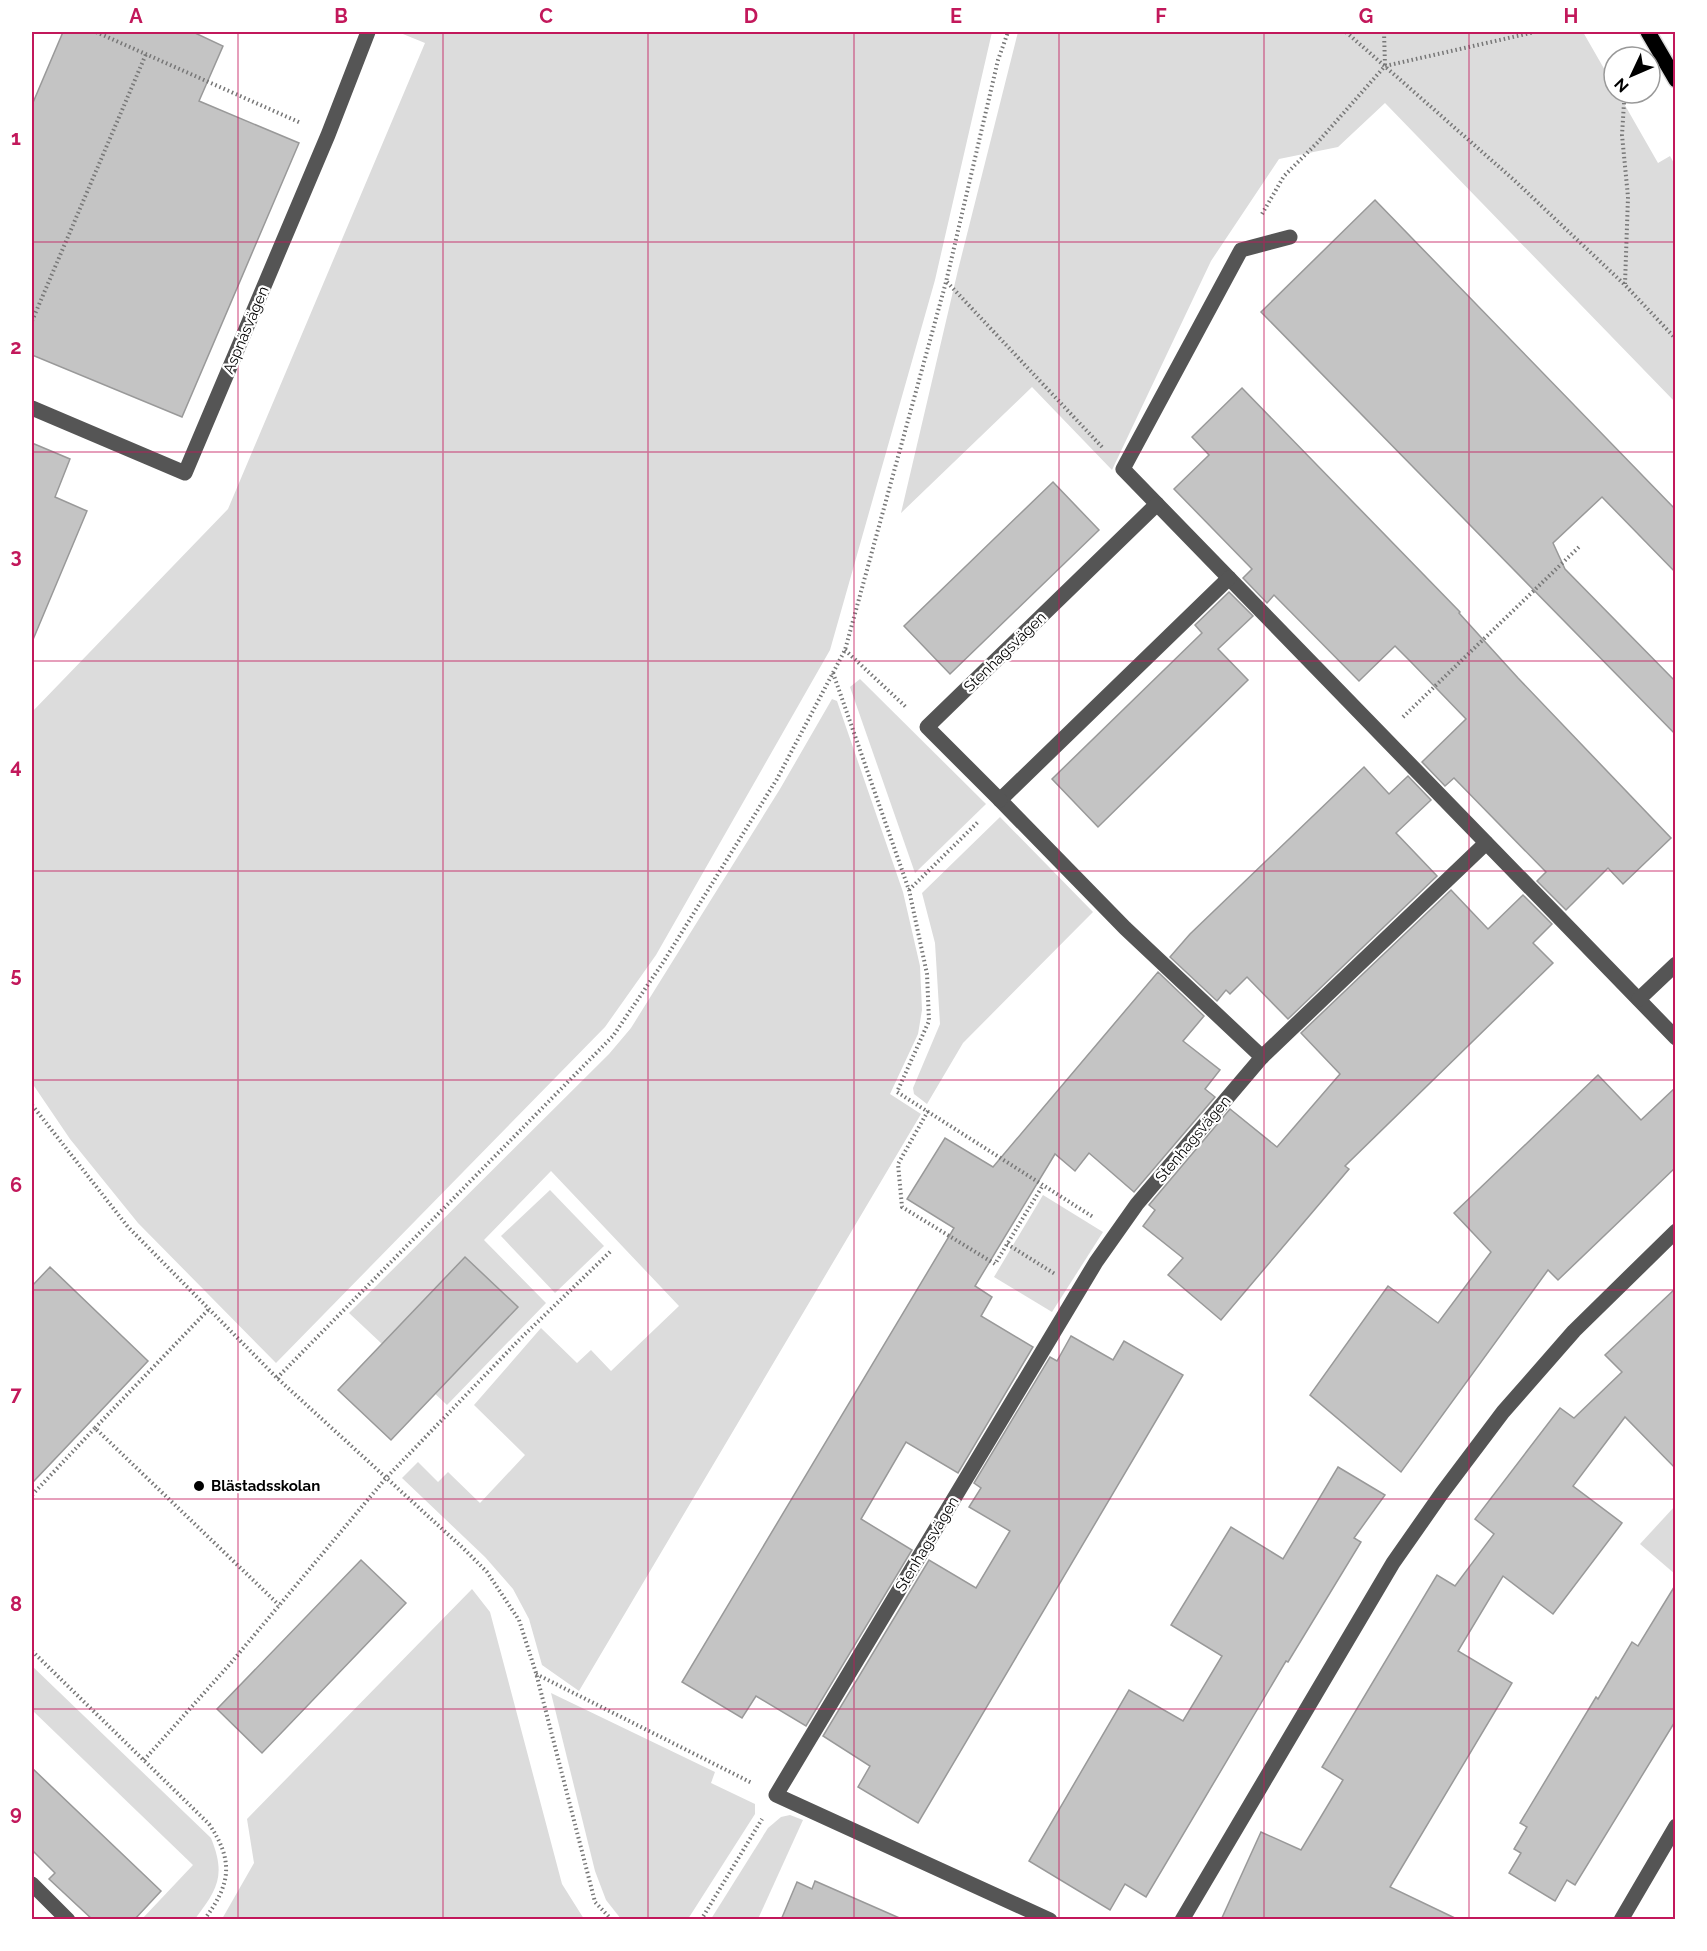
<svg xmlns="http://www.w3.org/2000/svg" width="1707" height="1951" font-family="Raleway,sans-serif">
<rect width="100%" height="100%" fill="#fff"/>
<!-- green -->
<g fill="#dcdcdc">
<path d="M 398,32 L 992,32 L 935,280 L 830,650 L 656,955 L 605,1027 L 276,1363 L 138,1223 L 70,1139 L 32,1083 L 32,712 L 228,509 L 425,43 Z"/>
<path d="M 1018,32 L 1583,32 L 1614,86 L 1614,93 L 1618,93 L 1658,163 L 1670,156 L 1675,165 L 1675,402 L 1385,103 L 1338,147 L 1279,159 L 1211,261 L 1112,470 L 1032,387 L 901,513 L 958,270 Z"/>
<path d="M 860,679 L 986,804 L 915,873 L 850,687 Z"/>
<path d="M 832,699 L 837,701 L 903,892 L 920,966 L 922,1010 L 918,1034 L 890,1094 L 921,1114 L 579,1691 L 542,1665 L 529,1619 L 513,1589 L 485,1557 L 402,1478 L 418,1462 L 438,1482 L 448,1472 L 480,1503 L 525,1455 L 474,1405 L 541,1328 L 577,1363 L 591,1350 L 611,1371 L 679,1306 L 551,1171 L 484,1240 L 546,1303 L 447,1405 L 349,1313 L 609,1054 L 631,1028 L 780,789 Z"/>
<path d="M 1000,817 L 1093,912 L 963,1043 L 927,1104 L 914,1094 L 913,1088 L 940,1024 L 935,943 L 922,893 Z"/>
<path d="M 550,1190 L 604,1246 L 555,1293 L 501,1236 Z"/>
<path d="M 1043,1195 L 1103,1232 L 1052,1312 L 994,1277 Z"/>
<path d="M 1675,1506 L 1675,1574 L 1640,1544 Z"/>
<path d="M 472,1589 L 490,1612 L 562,1884 L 584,1919 L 222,1919 L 254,1863 L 247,1819 Z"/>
<path d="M 32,1666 L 211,1838 C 226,1875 218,1889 195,1919 L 142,1919 L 193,1865 L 32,1710 Z"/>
<path d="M 551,1693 L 715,1772 L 711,1783 L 755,1804 L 755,1814 L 688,1919 L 621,1919 L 606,1900 L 595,1871 Z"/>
<path d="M 790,1815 L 803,1820 L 758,1919 L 711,1919 L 768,1828 L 781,1817 Z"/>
</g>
<!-- building -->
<g fill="#c4c4c4" stroke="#999" stroke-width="1.5">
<path d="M 63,32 L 193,32 L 223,46 L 199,101 L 299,143 L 182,417 L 32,355 L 32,105 Z"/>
<path d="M 1375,200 L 1676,510 L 1676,573 L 1602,497 L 1553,543 L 1565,569 L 1676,682 L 1676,735 L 1261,312 Z"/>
<path d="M 1242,388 L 1460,612 L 1459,613 L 1518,678 L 1671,838 L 1623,884 L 1608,868 L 1566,910 L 1537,881 L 1546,872 L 1454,778 L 1445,786 L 1422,762 L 1466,719 L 1410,661 L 1395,646 L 1359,681 L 1274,595 L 1267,603 L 1243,578 L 1252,569 L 1174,489 L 1209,455 L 1192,437 Z"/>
<path d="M 32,443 L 70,459 L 55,497 L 87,511 L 32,642 Z"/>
<path d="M 1053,482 L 1099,530 L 950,674 L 904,626 Z"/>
<path d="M 1229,592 L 1253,616 L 1218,649 L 1248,680 L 1098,827 L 1052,779 L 1202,633 L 1195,625 Z"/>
<path d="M 1364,767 L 1389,794 L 1408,776 L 1431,800 L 1396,833 L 1437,876 L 1288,1019 L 1247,977 L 1230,994 L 1226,990 L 1217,1001 L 1170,957 L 1190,934 Z"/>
<path d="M 1451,890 L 1488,929 L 1523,895 L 1552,924 L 1533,943 L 1553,963 L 1345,1166 L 1349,1169 L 1221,1320 L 1168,1275 L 1183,1258 L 1143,1226 L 1155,1210 L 1149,1205 L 1230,1109 L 1277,1147 L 1340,1074 L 1301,1033 Z"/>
<path d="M 1158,972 L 1204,1016 L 1183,1041 L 1220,1070 L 1205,1089 L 1215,1097 L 1134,1192 L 1089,1153 L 1075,1171 L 1055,1154 L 975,1286 L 992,1297 L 981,1316 L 1033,1347 L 958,1473 L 906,1442 L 861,1519 L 912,1550 L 806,1726 L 756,1696 L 742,1718 L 682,1682 L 954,1228 L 907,1199 L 945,1138 L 993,1167 Z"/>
<path d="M 1598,1075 L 1641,1120 L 1676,1087 L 1676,1167 L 1558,1280 L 1548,1270 L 1401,1472 L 1310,1395 L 1388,1286 L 1438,1323 L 1491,1252 L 1454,1213 Z"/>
<path d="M 465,1257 L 518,1307 L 391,1440 L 338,1390 Z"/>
<path d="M 50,1267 L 148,1361 L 32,1483 L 32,1286 Z"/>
<path d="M 1676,1288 L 1676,1469 L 1625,1417 L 1573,1486 L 1622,1523 L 1553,1614 L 1503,1576 L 1458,1651 L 1512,1683 L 1390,1887 L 1459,1920 L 1221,1920 L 1261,1832 L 1301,1850 L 1343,1780 L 1322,1767 L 1437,1575 L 1455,1586 L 1494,1534 L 1475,1519 L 1560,1408 L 1574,1418 L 1622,1372 L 1605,1355 Z"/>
<path d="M 1071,1336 L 1113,1360 L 1124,1341 L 1183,1375 L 918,1823 L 858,1787 L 870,1766 L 823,1736 L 929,1560 L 976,1588 L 1010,1531 L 969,1507 L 981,1488 L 974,1483 L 1050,1357 L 1057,1361 Z"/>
<path d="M 1338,1467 L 1385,1495 L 1354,1538 L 1361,1542 L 1288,1662 L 1286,1661 L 1146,1897 L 1125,1884 L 1110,1910 L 1029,1861 L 1129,1690 L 1183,1721 L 1222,1656 L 1171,1625 L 1231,1527 L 1283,1559 Z"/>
<path d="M 361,1560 L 406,1603 L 262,1753 L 217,1709 Z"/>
<path d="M 1676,1584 L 1676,1720 L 1575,1885 L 1567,1880 L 1555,1901 L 1509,1873 L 1521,1853 L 1514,1849 L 1527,1827 L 1520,1823 L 1596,1697 L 1598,1699 L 1632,1642 L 1638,1646 Z"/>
<path d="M 32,1768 L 161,1891 L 134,1920 L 93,1920 L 49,1879 L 55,1873 L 32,1850 Z"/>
<path d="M 815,1881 L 904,1920 L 781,1920 L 797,1882 L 812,1889 Z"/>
</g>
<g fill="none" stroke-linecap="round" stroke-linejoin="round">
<defs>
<path id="major" d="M 1648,32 L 1676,80"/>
</defs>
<!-- major casing -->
<use href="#major" stroke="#dbdbdb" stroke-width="18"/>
<!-- path -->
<g stroke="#777" stroke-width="4" stroke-dasharray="1.5 3" stroke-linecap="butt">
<path d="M 96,32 L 301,123"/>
<path d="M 1346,32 L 1514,180 L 1625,285 L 1676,339"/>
<path d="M 1384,32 L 1385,65"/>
<path d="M 1624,103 L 1622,135 L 1628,197 L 1625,284"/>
<path d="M 1262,214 L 1284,176 L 1317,143 L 1385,66 L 1535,32"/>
<path d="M 947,282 L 1102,447"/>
<path d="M 32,321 L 146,54"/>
<path d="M 845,650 L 907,708"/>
<path d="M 833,673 L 909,890 L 927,974 L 929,1021 L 897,1092 L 1093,1217"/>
<path d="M 1403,717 L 1579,547"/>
<path d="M 909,890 L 979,821"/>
<path d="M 32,1105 L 128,1227 L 277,1378 L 463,1548 L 487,1572 L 519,1620 L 536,1673 L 595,1902 L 612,1920"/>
<path d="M 928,1111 L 898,1164 L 902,1207 L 995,1264 L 1043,1185"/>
<path d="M 1007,1244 L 1055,1274"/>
<path d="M 277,1378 L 613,1036 L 664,961 L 777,779 L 845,650 L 946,282 L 998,60 L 1008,32"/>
<path d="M 95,1428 L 209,1309"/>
<path d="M 32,1495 L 95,1428 L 279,1605"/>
<path d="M 32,1651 L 209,1824 C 234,1861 231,1884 204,1920"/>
<path d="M 536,1674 L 752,1783"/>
<path d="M 144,1760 L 230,1664 L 386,1478 L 520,1339 L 612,1250"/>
<path d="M 701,1920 L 762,1819"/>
</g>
<!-- minor -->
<g stroke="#555" stroke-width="15">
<path d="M 1290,237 L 1241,250 L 1123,469 L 1676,1038"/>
<path d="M 32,408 L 185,473 L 328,135 L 368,32"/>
<path d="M 1229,578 L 1000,800 L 1125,928 L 1262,1057"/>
<path d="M 1000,800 L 927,727 L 1157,504"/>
<path d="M 1639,999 L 1676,964"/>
<path d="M 32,1884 L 68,1920"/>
<path d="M 1050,1920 L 776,1795 L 1096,1262 L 1137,1204 L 1262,1057 L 1486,843"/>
<path d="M 1182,1920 L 1393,1563 L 1442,1493 L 1503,1412 L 1574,1331 L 1676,1231"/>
<path d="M 1621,1920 L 1676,1826"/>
</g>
<!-- major -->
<use href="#major" stroke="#000" stroke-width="15"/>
</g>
<!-- grid -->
<path fill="none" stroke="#c2185b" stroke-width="1.5" stroke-opacity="0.55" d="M 238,32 L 238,1920M 443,32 L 443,1920M 648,32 L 648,1920M 854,32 L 854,1920M 1059,32 L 1059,1920M 1264,32 L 1264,1920M 1469,32 L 1469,1920M 32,242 L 1676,242M 32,452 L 1676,452M 32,661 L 1676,661M 32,871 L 1676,871M 32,1080 L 1676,1080M 32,1290 L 1676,1290M 32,1499 L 1676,1499M 32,1709 L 1676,1709"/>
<!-- markers -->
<circle fill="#000" stroke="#fff" stroke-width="2" cx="199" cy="1486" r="6"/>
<g text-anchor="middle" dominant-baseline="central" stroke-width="4.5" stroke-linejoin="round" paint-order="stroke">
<!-- street labels -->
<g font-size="15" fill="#000" stroke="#fff">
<text transform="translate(246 330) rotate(-67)">Aspnäsvägen</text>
<text transform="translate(1005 652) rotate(-44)">Stenhagsvägen</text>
<text transform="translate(1193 1139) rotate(-50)">Stenhagsvägen</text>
<text transform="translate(927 1544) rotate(-59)">Stenhagsvägen</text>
</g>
<!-- poi labels -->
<g font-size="15" font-weight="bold" fill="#000" stroke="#fff" text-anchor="start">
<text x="211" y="1486">Blästadsskolan</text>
</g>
</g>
<!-- border -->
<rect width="1707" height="1951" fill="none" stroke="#ffffff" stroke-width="66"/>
<!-- north arrow -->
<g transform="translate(1632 75) rotate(226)"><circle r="28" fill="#ffffff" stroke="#999999" stroke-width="1.5"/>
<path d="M0-4.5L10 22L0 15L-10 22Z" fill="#000000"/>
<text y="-9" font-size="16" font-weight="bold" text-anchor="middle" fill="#000000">N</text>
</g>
<rect x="33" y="33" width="1641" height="1885" fill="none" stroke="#c2185b" stroke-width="2"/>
<g font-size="20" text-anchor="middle" font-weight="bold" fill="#c2185b">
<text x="136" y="23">A</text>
<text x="341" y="23">B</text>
<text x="546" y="23">C</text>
<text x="751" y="23">D</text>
<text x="956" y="23">E</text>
<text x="1161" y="23">F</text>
<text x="1366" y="23">G</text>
<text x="1571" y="23">H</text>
<text x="16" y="145">1</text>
<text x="16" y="354">2</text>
<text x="16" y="563">3</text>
<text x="16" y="773">4</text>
<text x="16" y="982">5</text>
<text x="16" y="1192">6</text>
<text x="16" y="1401">7</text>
<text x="16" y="1611">8</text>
<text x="16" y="1820">9</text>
</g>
</svg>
